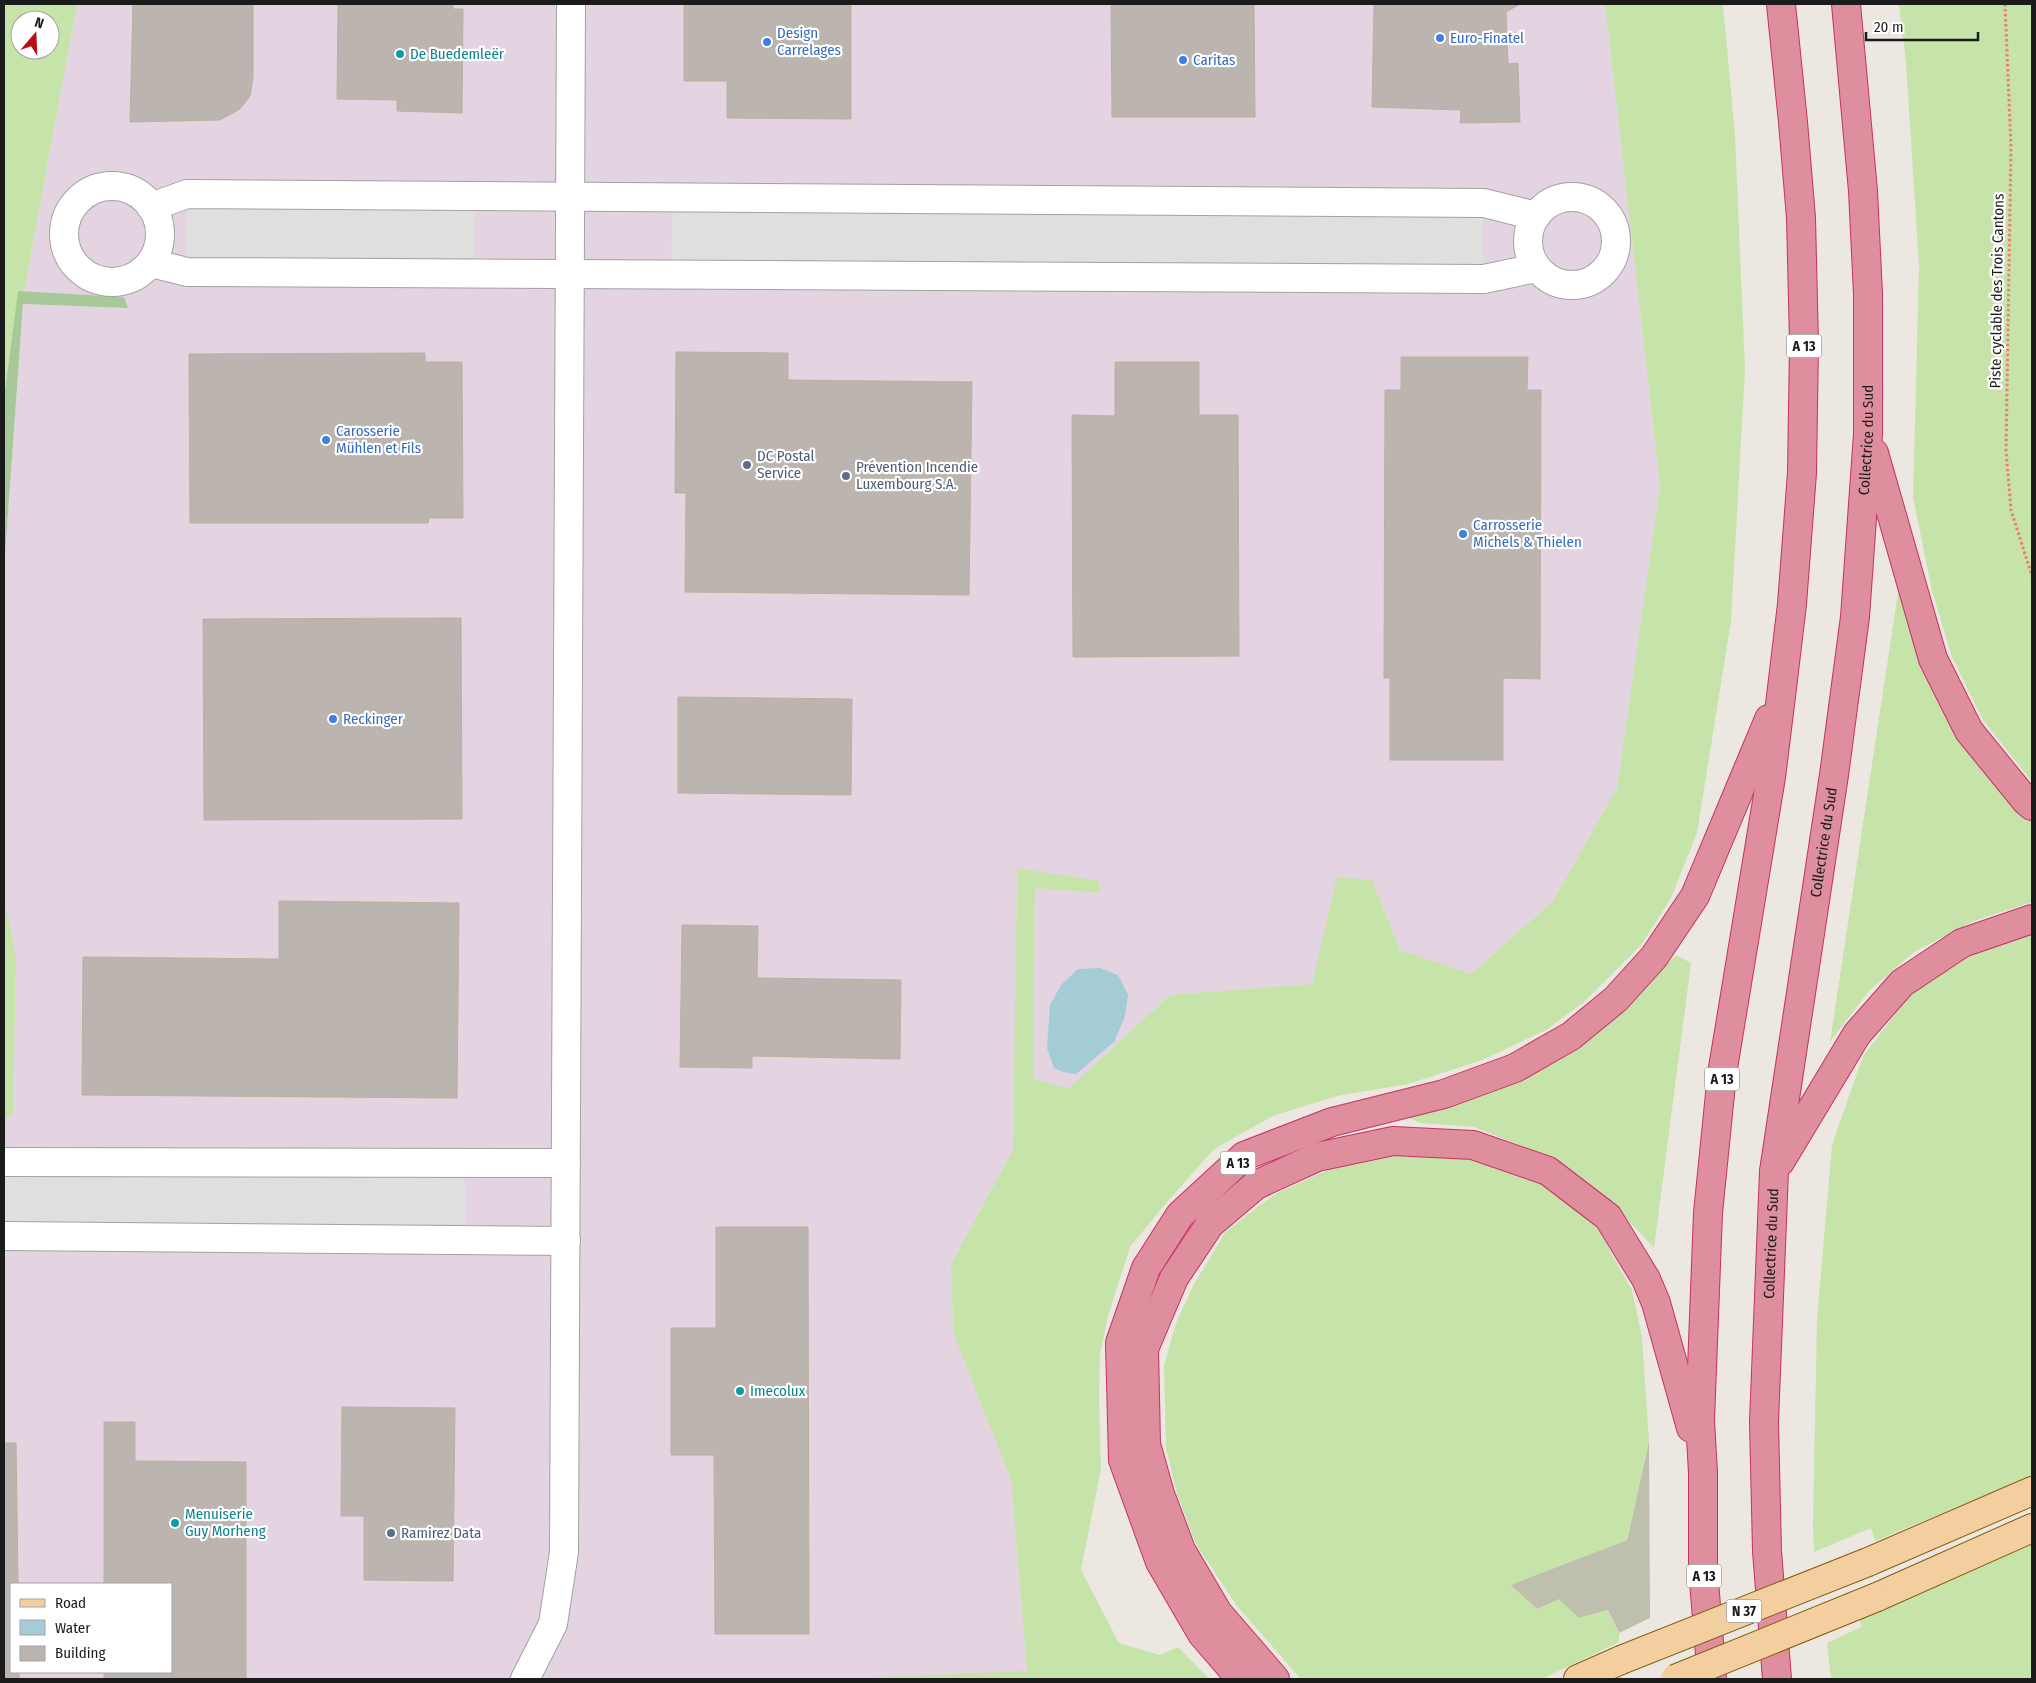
<svg xmlns="http://www.w3.org/2000/svg" width="2036" height="1683" font-family="'Fira Sans Condensed',sans-serif">
<rect width="100%" height="100%" fill="#ece8e1"/>
<!-- industrial -->
<path fill="#e4d3e1" fill-rule="evenodd" d="M 77,4 L 1605,4 L 1660,486 L 1617,788 L 1553,901 L 1471,974 L 1400,950 L 1372,880 L 1312,984 L 1170,995 L 1068,1089 L 1033,1078 L 1035,888 L 1099,893 L 1099,881 L 1017,869 L 1013,1150 L 951,1264 L 953,1333 L 1011,1480 L 1027,1672 L 877,1677 L 877,1679 L 4,1679 L 4,1121 L 13,1112 L 16,958 L 4,896 L 4,671 L 5,555 L 23,304 L 127,308 L 124,297 L 24,292 ZM 11,1584 L 171,1584 L 171,1672 L 11,1672 Z"/>
<!-- construction -->
<path fill="#bfbfad" d="M 1649,1441 L 1650,1618 L 1619,1633 L 1608,1610 L 1579,1618 L 1537,1609 L 1510,1585 L 1627,1540 Z"/>
<!-- grass -->
<g fill="#c6e3aa" fill-rule="evenodd">
<path d="M 4,4 L 77,4 L 24,292 L 18,292 L 4,398 ZM 20,20 L 50,20 L 50,50 L 20,50 Z"/>
<path d="M 1605,4 L 1723,4 L 1735,135 L 1745,369 L 1731,621 L 1697,833 L 1671,898 L 1642,944 L 1584,1002 L 1546,1030 L 1482,1060 L 1408,1084 L 1337,1096 L 1273,1116 L 1214,1149 L 1167,1202 L 1130,1247 L 1108,1316 L 1100,1355 L 1099,1396 L 1101,1469 L 1081,1570 L 1119,1643 L 1160,1655 L 1178,1647 L 1209,1679 L 877,1679 L 877,1677 L 1027,1671 L 1011,1480 L 953,1333 L 951,1264 L 1013,1150 L 1017,868 L 1099,881 L 1099,893 L 1035,888 L 1033,1078 L 1068,1089 L 1170,995 L 1312,984 L 1337,877 L 1372,880 L 1400,950 L 1471,974 L 1553,901 L 1617,788 L 1660,486 Z"/>
<path d="M 1899,4 L 2032,4 L 2032,782 L 1983,720 L 1952,657 L 1932,591 L 1913,497 L 1919,266 L 1906,63 Z"/>
<path d="M 1899,586 L 1919,649 L 1938,701 L 1977,759 L 2032,819 L 2032,902 L 1974,921 L 1914,952 L 1869,991 L 1830,1042 Z"/>
<path d="M 4,896 L 16,958 L 13,1112 L 4,1121 Z"/>
<path d="M 2032,933 L 2032,1476 L 1875,1541 L 1871,1528 L 1814,1552 L 1813,1524 L 1817,1319 L 1832,1145 L 1863,1056 L 1910,995 L 1967,956 Z"/>
<path d="M 1676,955 L 1691,963 L 1654,1248 L 1616,1207 L 1555,1159 L 1474,1127 L 1420,1123 L 1406,1116 L 1575,1048 L 1626,1008 Z"/>
<path d="M 1396,1156 L 1473,1158 L 1542,1183 L 1597,1228 L 1632,1290 L 1642,1337 L 1649,1441 L 1627,1540 L 1510,1585 L 1537,1609 L 1559,1599 L 1579,1618 L 1608,1610 L 1619,1633 L 1619,1642 L 1542,1679 L 1301,1679 L 1237,1606 L 1196,1544 L 1177,1494 L 1166,1448 L 1164,1366 L 1176,1323 L 1194,1284 L 1226,1231 L 1275,1194 L 1328,1170 Z"/>
<path d="M 2032,1539 L 2032,1679 L 1831,1679 L 1827,1643 L 1861,1627 L 1859,1615 Z"/>
</g>
<!-- forest -->
<path fill="#a7c899" d="M 18,291 L 124,297 L 128,308 L 23,304 L 5,555 L 4,671 L 4,398 Z"/>
<!-- parking -->
<g fill="#dfdfdf">
<path d="M 187,209 L 475,210 L 475,258 L 187,257 Z"/>
<path d="M 672,211 L 1483,216 L 1483,265 L 671,261 Z"/>
<path d="M 4,1174 L 465,1175 L 465,1224 L 4,1223 Z"/>
</g>
<!-- water -->
<path fill="#a4ccd6" d="M 1100,968 L 1118,975 L 1128,995 L 1125,1016 L 1114,1042 L 1076,1074 L 1063,1072 L 1054,1068 L 1047,1048 L 1050,1005 L 1061,985 L 1078,969 Z"/>
<!-- building -->
<g fill="#bcb4ae" stroke="#bcafa5">
<path d="M 133,4 L 253,4 L 253,78 L 250,96 L 240,109 L 220,120 L 130,122 Z"/>
<path d="M 338,4 L 453,4 L 453,9 L 463,9 L 462,113 L 397,111 L 397,100 L 337,99 Z"/>
<path d="M 684,4 L 851,4 L 851,119 L 727,118 L 727,81 L 684,81 Z"/>
<path d="M 1111,4 L 1254,4 L 1255,117 L 1112,117 Z"/>
<path d="M 1374,4 L 1520,4 L 1506,12 L 1508,64 L 1518,63 L 1520,122 L 1460,123 L 1461,110 L 1372,107 Z"/>
<path d="M 676,352 L 788,353 L 788,380 L 972,382 L 969,595 L 685,592 L 686,493 L 675,493 Z"/>
<path d="M 425,353 L 425,362 L 462,362 L 463,518 L 429,518 L 428,523 L 190,523 L 189,354 Z"/>
<path d="M 1401,357 L 1528,357 L 1527,390 L 1541,390 L 1540,679 L 1503,678 L 1503,760 L 1390,760 L 1390,678 L 1384,678 L 1385,390 L 1401,390 Z"/>
<path d="M 1115,362 L 1199,362 L 1199,415 L 1238,415 L 1239,656 L 1073,657 L 1072,415 L 1115,416 Z"/>
<path d="M 461,618 L 462,819 L 204,820 L 203,619 Z"/>
<path d="M 678,697 L 852,699 L 851,795 L 678,793 Z"/>
<path d="M 279,901 L 459,903 L 457,1098 L 82,1095 L 83,957 L 279,959 Z"/>
<path d="M 682,925 L 758,926 L 757,978 L 901,980 L 900,1059 L 752,1056 L 752,1068 L 680,1067 Z"/>
<path d="M 716,1227 L 808,1227 L 809,1634 L 715,1634 L 714,1455 L 671,1455 L 671,1328 L 716,1328 Z"/>
<path d="M 342,1407 L 455,1408 L 453,1581 L 364,1580 L 364,1516 L 341,1516 Z"/>
<path d="M 104,1422 L 135,1422 L 135,1461 L 246,1462 L 246,1679 L 104,1679 L 104,1672 L 171,1672 L 171,1584 L 104,1584 Z"/>
<path d="M 4,1443 L 16,1443 L 18,1584 L 11,1584 L 11,1672 L 19,1672 L 19,1679 L 4,1679 Z"/>
</g>
<g fill="none" stroke-linecap="round" stroke-linejoin="round">
<defs>
<g id="minor">
<circle cx="112" cy="234" r="48"/>
<circle cx="1572" cy="241" r="44"/>
<path d="M 151,207 L 187,194 L 1484,203 L 1536,216"/>
<path d="M 151,263 L 187,272 L 1484,279 L 1536,268"/>
<path d="M 4,1162 L 566,1163"/>
<path d="M 4,1236 L 566,1241"/>
<path d="M 525,1679 L 553,1624 L 564,1552 L 571,4"/>
</g>
<g id="primary">
<path d="M 1868,1562 L 2032,1491"/>
<path d="M 1877,1597 L 2032,1528"/>
<path d="M 1578,1679 L 1621,1660"/>
</g>
<g id="motorway">
<path d="M 1874,453 L 1933,659 L 1969,731 L 2026,801 L 2032,806"/>
<path d="M 1780,1162 L 1857,1034 L 1902,983 L 1962,943 L 2032,919"/>
<path d="M 1241,1679 L 1202,1634 L 1160,1562 L 1123,1460 L 1120,1343 L 1146,1268 L 1180,1215 L 1244,1156 L 1332,1122 L 1444,1094 L 1515,1068 L 1571,1036 L 1616,999 L 1654,957 L 1695,896 L 1769,719"/>
<path d="M 1275,1679 L 1218,1613 L 1181,1550 L 1160,1494 L 1146,1444 L 1144,1349 L 1174,1278 L 1210,1224 L 1256,1185 L 1317,1157 L 1393,1141 L 1473,1145 L 1548,1171 L 1608,1217 L 1646,1279 L 1656,1303 L 1691,1428"/>
<path d="M 1712,1679 L 1703,1569 L 1703,1473 L 1700,1420 L 1708,1213 L 1722,1074 L 1771,777 L 1782,688 L 1792,604 L 1802,473 L 1804,343 L 1801,218 L 1793,122 L 1781,4"/>
<path id="s1" d="M 1777,1679 L 1767,1551 L 1764,1422 L 1774,1171 L 1834,775 L 1855,617 L 1868,434 L 1868,294 L 1863,191 L 1846,4"/>
</g>
</defs>
<!-- minor casing -->
<use href="#minor" stroke="#a2a2a2" stroke-width="30"/>
<!-- primary casing -->
<use href="#primary" stroke="#865c0c" stroke-width="30"/>
<!-- motorway casing -->
<use href="#motorway" stroke="#c63166" stroke-width="30"/>
<!-- path -->
<path stroke="#ee7c70" stroke-width="3" stroke-dasharray="2.5 2.5" stroke-linecap="butt" d="M 2005,4 L 2011,147 L 2006,451 L 2011,510 L 2032,576"/>
<!-- minor -->
<use href="#minor" stroke="#fff" stroke-width="28"/>
<!-- primary -->
<use href="#primary" stroke="#f3ce9e" stroke-width="28"/>
<!-- motorway -->
<use href="#motorway" stroke="#de8e9d" stroke-width="28"/>
<defs>
<g id="primary-bridge">
<path d="M 1621,1660 L 1868,1562"/>
<path d="M 1675,1679 L 1877,1597"/>
</g>
</defs>
<!-- primary-bridge casing -->
<use href="#primary-bridge" stroke="#865c0c" stroke-width="30" stroke-linecap="butt"/>
<!-- primary-bridge -->
<use href="#primary-bridge" stroke="#f3ce9e" stroke-width="28"/>
</g>
<!-- markers -->
<g fill="#3f7fe0" stroke="#fff" stroke-width="2">
<circle cx="1440" cy="38" r="5"/>
<circle cx="767" cy="42" r="5"/>
<circle cx="1183" cy="60" r="5"/>
<circle cx="326" cy="440" r="5"/>
<circle cx="1463" cy="534" r="5"/>
<circle cx="333" cy="719" r="5"/>
</g>
<g fill="#0f9aa8" stroke="#fff" stroke-width="2">
<circle cx="400" cy="54" r="5"/>
<circle cx="740" cy="1391" r="5"/>
<circle cx="175" cy="1523" r="5"/>
</g>
<g fill="#5c6f8a" stroke="#fff" stroke-width="2">
<circle cx="747" cy="465" r="5"/>
<circle cx="846" cy="476" r="5"/>
<circle cx="391" cy="1533" r="5"/>
</g>
<g text-anchor="middle" dominant-baseline="central" stroke-width="4.5" stroke-linejoin="round" paint-order="stroke">
<!-- shield labels -->
<g fill="#fff" stroke="#5f5f5f" stroke-width="1">
<rect x="1786.5" y="334.5" width="35" height="23" rx="4"/>
<rect x="1704.5" y="1067.5" width="35" height="23" rx="4"/>
<rect x="1220.5" y="1151.5" width="35" height="23" rx="4"/>
<rect x="1686.5" y="1564.5" width="35" height="23" rx="4"/>
<rect x="1726.5" y="1599.5" width="35" height="23" rx="4"/>
</g>
<g font-size="14" font-weight="bold" fill="#1b1b1b">
<text x="1804" y="346">A 13</text>
<text x="1722" y="1079">A 13</text>
<text x="1238" y="1163">A 13</text>
<text x="1704" y="1576">A 13</text>
<text x="1744" y="1611">N 37</text>
</g>
<!-- shop labels -->
<g font-size="15" fill="#366cbe" stroke="#fff" text-anchor="start">
<text x="777" y="33">Design<tspan x="777" dy="17">Carrelages</tspan></text>
<text x="1450" y="38">Euro-Finatel</text>
<text x="1193" y="60">Caritas</text>
<text x="336" y="431">Carosserie<tspan x="336" dy="17">Mühlen et Fils</tspan></text>
<text x="1473" y="525">Carrosserie<tspan x="1473" dy="17">Michels &amp; Thielen</tspan></text>
<text x="343" y="719">Reckinger</text>
</g>
<!-- culture labels -->
<g font-size="15" fill="#0d838f" stroke="#fff" text-anchor="start">
<text x="410" y="54">De Buedemleër</text>
<text x="750" y="1391">Imecolux</text>
<text x="185" y="1514">Menuiserie<tspan x="185" dy="17">Guy Morheng</tspan></text>
</g>
<!-- street labels -->
<g font-size="15" fill="#1b1b1b" stroke="#fff">
<text transform="translate(1997 291) rotate(-89)">Piste cyclable des Trois Cantons</text>
<text stroke="none"><textPath href="#s1" startOffset="1246">Collectrice du Sud</textPath></text>
<text stroke="none"><textPath href="#s1" startOffset="841">Collectrice du Sud</textPath></text>
<text stroke="none"><textPath href="#s1" startOffset="436">Collectrice du Sud</textPath></text>
</g>
<!-- service labels -->
<g font-size="15" fill="#4e5e75" stroke="#fff" text-anchor="start">
<text x="757" y="456">DC Postal<tspan x="757" dy="17">Service</tspan></text>
<text x="856" y="467">Prévention Incendie<tspan x="856" dy="17">Luxembourg S.A.</tspan></text>
<text x="401" y="1533">Ramirez Data</text>
</g>
</g>
<!-- border -->
<rect width="2036" height="1683" fill="none" stroke="#1b1b1b" stroke-width="10"/>
<!-- legend -->
<rect x="10" y="1583" width="162" height="90" fill="#ffffff" stroke="#a4a4a4"/>
<rect x="20" y="1599" width="25" height="8" fill="#f3ce9e" stroke="#a4a4a4"/>
<text x="55" y="1608" font-size="15" fill="#1b1b1b">Road</text>
<rect x="20" y="1620" width="25" height="15" fill="#a4ccd6" stroke="#a4a4a4"/>
<text x="55" y="1633" font-size="15" fill="#1b1b1b">Water</text>
<rect x="20" y="1646" width="25" height="15" fill="#bcb4ae" stroke="#a4a4a4"/>
<text x="55" y="1658" font-size="15" fill="#1b1b1b">Building</text>
<!-- north arrow -->
<g transform="translate(35 35) rotate(19)"><circle r="24" fill="#ffffff" stroke="#a4a4a4"/>
<path d="M0-4L9 19L0 12L-9 19Z" fill="#b61012"/>
<text y="-8" font-size="14" font-weight="bold" text-anchor="middle" fill="#1b1b1b">N</text>
</g>
<!-- scale -->
<path d="M1866 32v8h112v-8" fill="none" stroke="#1b1b1b" stroke-width="2.5"/>
<text x="1874" y="32" font-size="15" fill="#1b1b1b" stroke="#ffffff" stroke-width="4" paint-order="stroke">20 m</text>
</svg>
